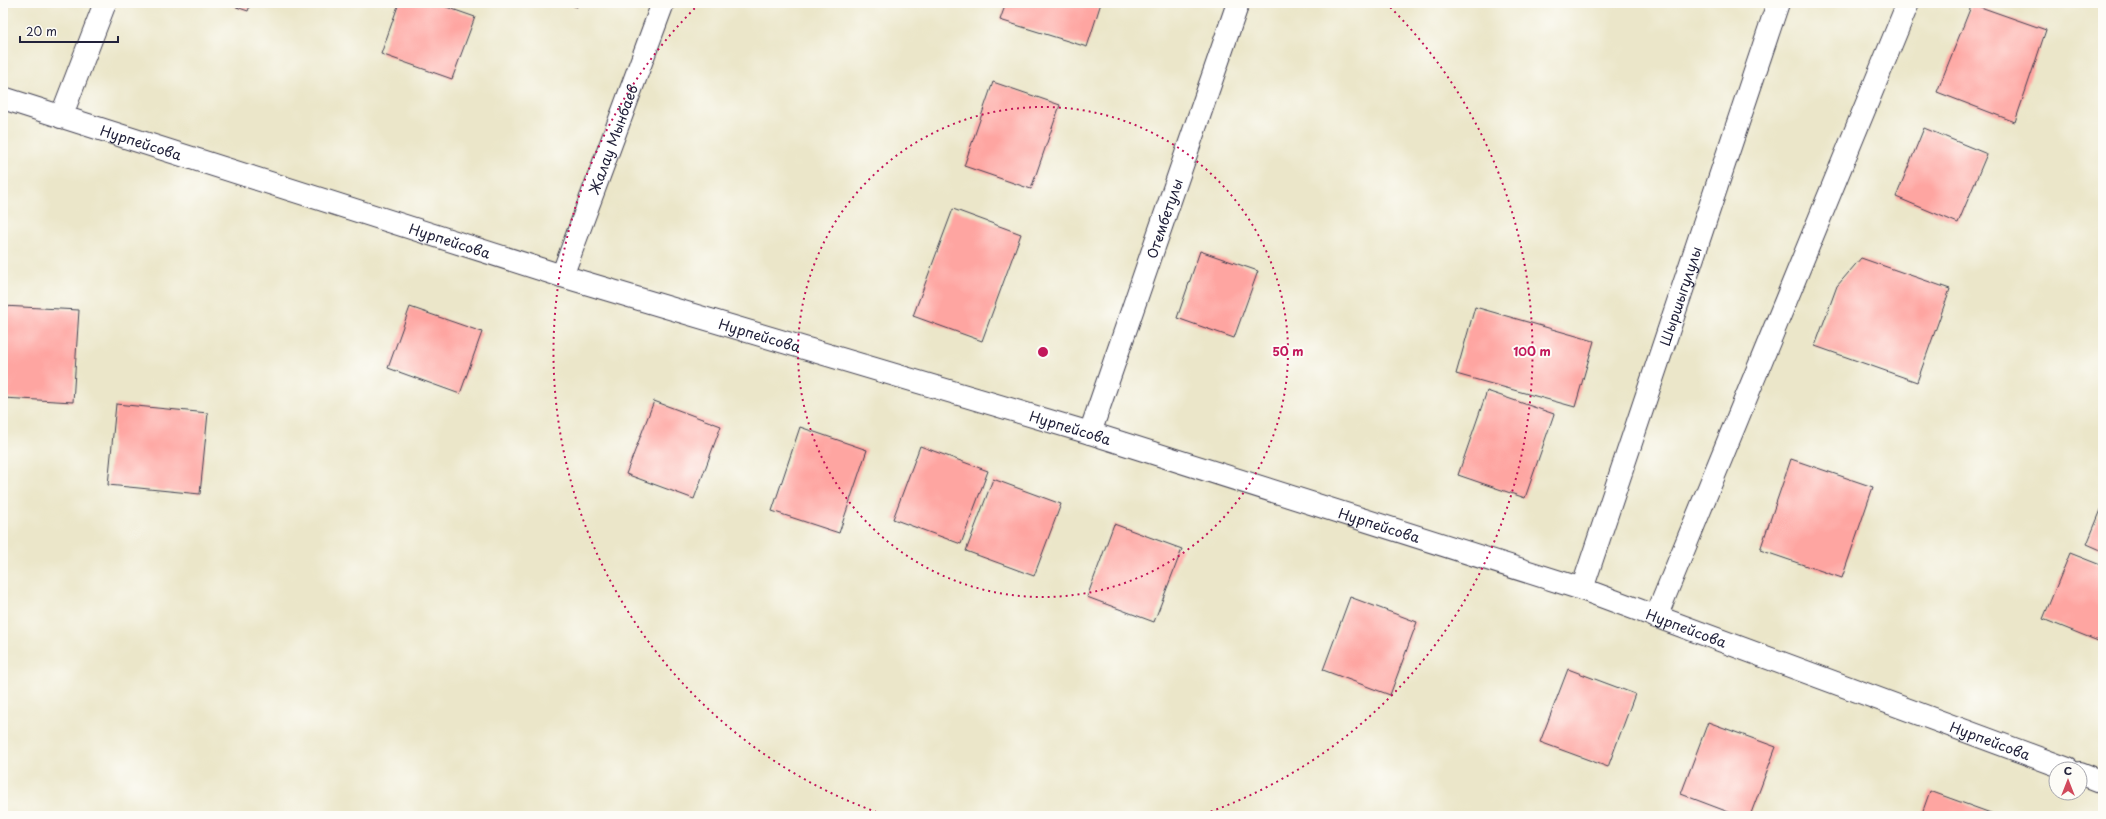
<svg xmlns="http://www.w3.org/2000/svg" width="2106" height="819" font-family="'Playpen Sans',sans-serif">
<rect width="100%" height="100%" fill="#fdfcf7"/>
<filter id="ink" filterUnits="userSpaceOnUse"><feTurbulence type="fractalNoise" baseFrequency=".025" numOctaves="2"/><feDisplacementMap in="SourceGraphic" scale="8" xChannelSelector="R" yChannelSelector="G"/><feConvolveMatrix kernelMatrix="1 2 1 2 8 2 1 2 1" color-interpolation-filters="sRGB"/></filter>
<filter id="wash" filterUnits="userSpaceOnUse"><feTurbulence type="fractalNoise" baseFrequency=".012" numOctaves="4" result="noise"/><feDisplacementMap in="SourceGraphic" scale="16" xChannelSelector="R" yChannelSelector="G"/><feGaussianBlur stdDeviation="0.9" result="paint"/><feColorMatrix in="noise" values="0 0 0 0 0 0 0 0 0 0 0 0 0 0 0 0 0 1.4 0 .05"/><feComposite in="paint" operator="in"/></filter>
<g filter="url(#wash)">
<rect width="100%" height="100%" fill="#ebe6c9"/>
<g id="blocks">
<!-- building -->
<g fill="#fea5a1">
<path d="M 225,3 L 251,3 L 248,11 Z"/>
<path d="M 399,3 L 435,3 L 475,17 L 452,79 L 381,54 Z"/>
<path d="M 565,3 L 578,3 L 577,7 Z"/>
<path d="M 1006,3 L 1101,3 L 1087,47 L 1000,20 Z"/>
<path d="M 1972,4 L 2046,30 L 2015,122 L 1937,92 Z"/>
<path d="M 993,82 L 1060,105 L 1031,189 L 964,166 Z"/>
<path d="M 1924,128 L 1987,154 L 1958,223 L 1896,197 Z"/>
<path d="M 953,209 L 1021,234 L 982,341 L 913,316 Z"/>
<path d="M 1200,251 L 1258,271 L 1234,338 L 1177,318 Z"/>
<path d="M 1861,258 L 1950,289 L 1917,382 L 1815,346 L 1837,286 Z"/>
<path d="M 3,306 L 79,310 L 73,402 L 3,398 Z"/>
<path d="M 410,307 L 482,332 L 460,394 L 388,368 Z"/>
<path d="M 1475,307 L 1594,341 L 1575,407 L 1456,374 Z"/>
<path d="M 1487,391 L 1554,414 L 1525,498 L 1458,475 Z"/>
<path d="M 654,401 L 721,426 L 694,499 L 626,474 Z"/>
<path d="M 116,404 L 208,413 L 200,494 L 108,485 Z"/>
<path d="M 800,427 L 867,450 L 839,533 L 772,511 Z"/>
<path d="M 920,446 L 988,471 L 961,544 L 893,519 Z"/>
<path d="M 1791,459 L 1873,487 L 1842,578 L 1760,550 Z"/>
<path d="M 993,479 L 1061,504 L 1034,576 L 966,551 Z"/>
<path d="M 2103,505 L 2103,551 L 2087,544 Z"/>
<path d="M 1114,524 L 1182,549 L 1154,622 L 1087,597 Z"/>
<path d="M 2070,553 L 2103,566 L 2103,643 L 2043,619 Z"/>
<path d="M 1350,597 L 1417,622 L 1390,695 L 1323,670 Z"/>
<path d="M 1568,669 L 1635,694 L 1608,767 L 1540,742 Z"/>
<path d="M 1708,722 L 1776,747 L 1750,816 L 1739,816 L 1681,794 Z"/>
<path d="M 1930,791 L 1999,816 L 1921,816 Z"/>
</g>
</g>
</g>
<g filter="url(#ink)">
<use href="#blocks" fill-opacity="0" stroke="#403f50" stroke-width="1"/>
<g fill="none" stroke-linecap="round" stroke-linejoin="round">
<defs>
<g id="minor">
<path id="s1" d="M 3,98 L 562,276 L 1090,433 L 1582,589 L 2068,769"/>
<path d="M 61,117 L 105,3"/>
<path id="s2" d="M 562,276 L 663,3"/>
<path id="s3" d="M 1090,433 L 1238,3"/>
<path id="s4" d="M 1582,589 L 1778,3"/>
<path d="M 1656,617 L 1908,3"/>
<path d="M 2080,773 L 2103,782"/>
</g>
</defs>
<!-- minor casing -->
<use href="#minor" stroke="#403f50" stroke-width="24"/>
<!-- minor -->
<use href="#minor" stroke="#fff" stroke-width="22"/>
</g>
</g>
<!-- distance rings -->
<g fill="none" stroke="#c2185b" stroke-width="2" stroke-dasharray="2 4">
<circle cx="1043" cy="352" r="245"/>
<path d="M888 816A489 489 0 0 1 700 3M1386 3A489 489 0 0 1 1198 816"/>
</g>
<g text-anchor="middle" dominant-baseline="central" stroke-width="4" stroke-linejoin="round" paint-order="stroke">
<!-- street labels -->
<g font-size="14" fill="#22223b" stroke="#fdfcf7">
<text stroke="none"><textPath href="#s2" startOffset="146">Жалау Мынбаев</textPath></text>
<text stroke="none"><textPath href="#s1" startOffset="145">Нурпейсова</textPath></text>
<text stroke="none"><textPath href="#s3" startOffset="227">Отембетулы</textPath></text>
<text stroke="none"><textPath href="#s1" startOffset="469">Нурпейсова</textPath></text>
<text stroke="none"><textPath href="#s4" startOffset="309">Шыршыгулулы</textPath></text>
<text stroke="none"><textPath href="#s1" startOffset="793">Нурпейсова</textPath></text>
<text stroke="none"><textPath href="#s1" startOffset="1117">Нурпейсова</textPath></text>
<text stroke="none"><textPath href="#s1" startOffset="1441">Нурпейсова</textPath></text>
<text stroke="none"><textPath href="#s1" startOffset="1765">Нурпейсова</textPath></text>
<text stroke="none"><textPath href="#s1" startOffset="2089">Нурпейсова</textPath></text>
</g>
</g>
<circle cx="1043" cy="352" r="6" fill="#c2185b" stroke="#fdfcf7" stroke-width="2"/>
<g font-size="12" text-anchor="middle" font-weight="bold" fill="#c2185b" stroke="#fdfcf7" stroke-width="4" stroke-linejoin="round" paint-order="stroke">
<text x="1288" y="356">50 m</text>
<text x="1532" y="356">100 m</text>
</g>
<!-- margin -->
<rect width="2106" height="819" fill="none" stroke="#fdfcf7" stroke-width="16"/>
<!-- north arrow -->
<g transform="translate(2068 781)"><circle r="19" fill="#fdfcf7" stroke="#a5a5ac"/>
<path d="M0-3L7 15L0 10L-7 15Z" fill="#d1495b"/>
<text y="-6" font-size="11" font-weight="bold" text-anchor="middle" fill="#22223b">С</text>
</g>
<!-- scale -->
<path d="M20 36v6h98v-6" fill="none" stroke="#22223b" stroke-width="2"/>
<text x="26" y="36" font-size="12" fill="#22223b" stroke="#fdfcf7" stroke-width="3" paint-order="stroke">20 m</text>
</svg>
